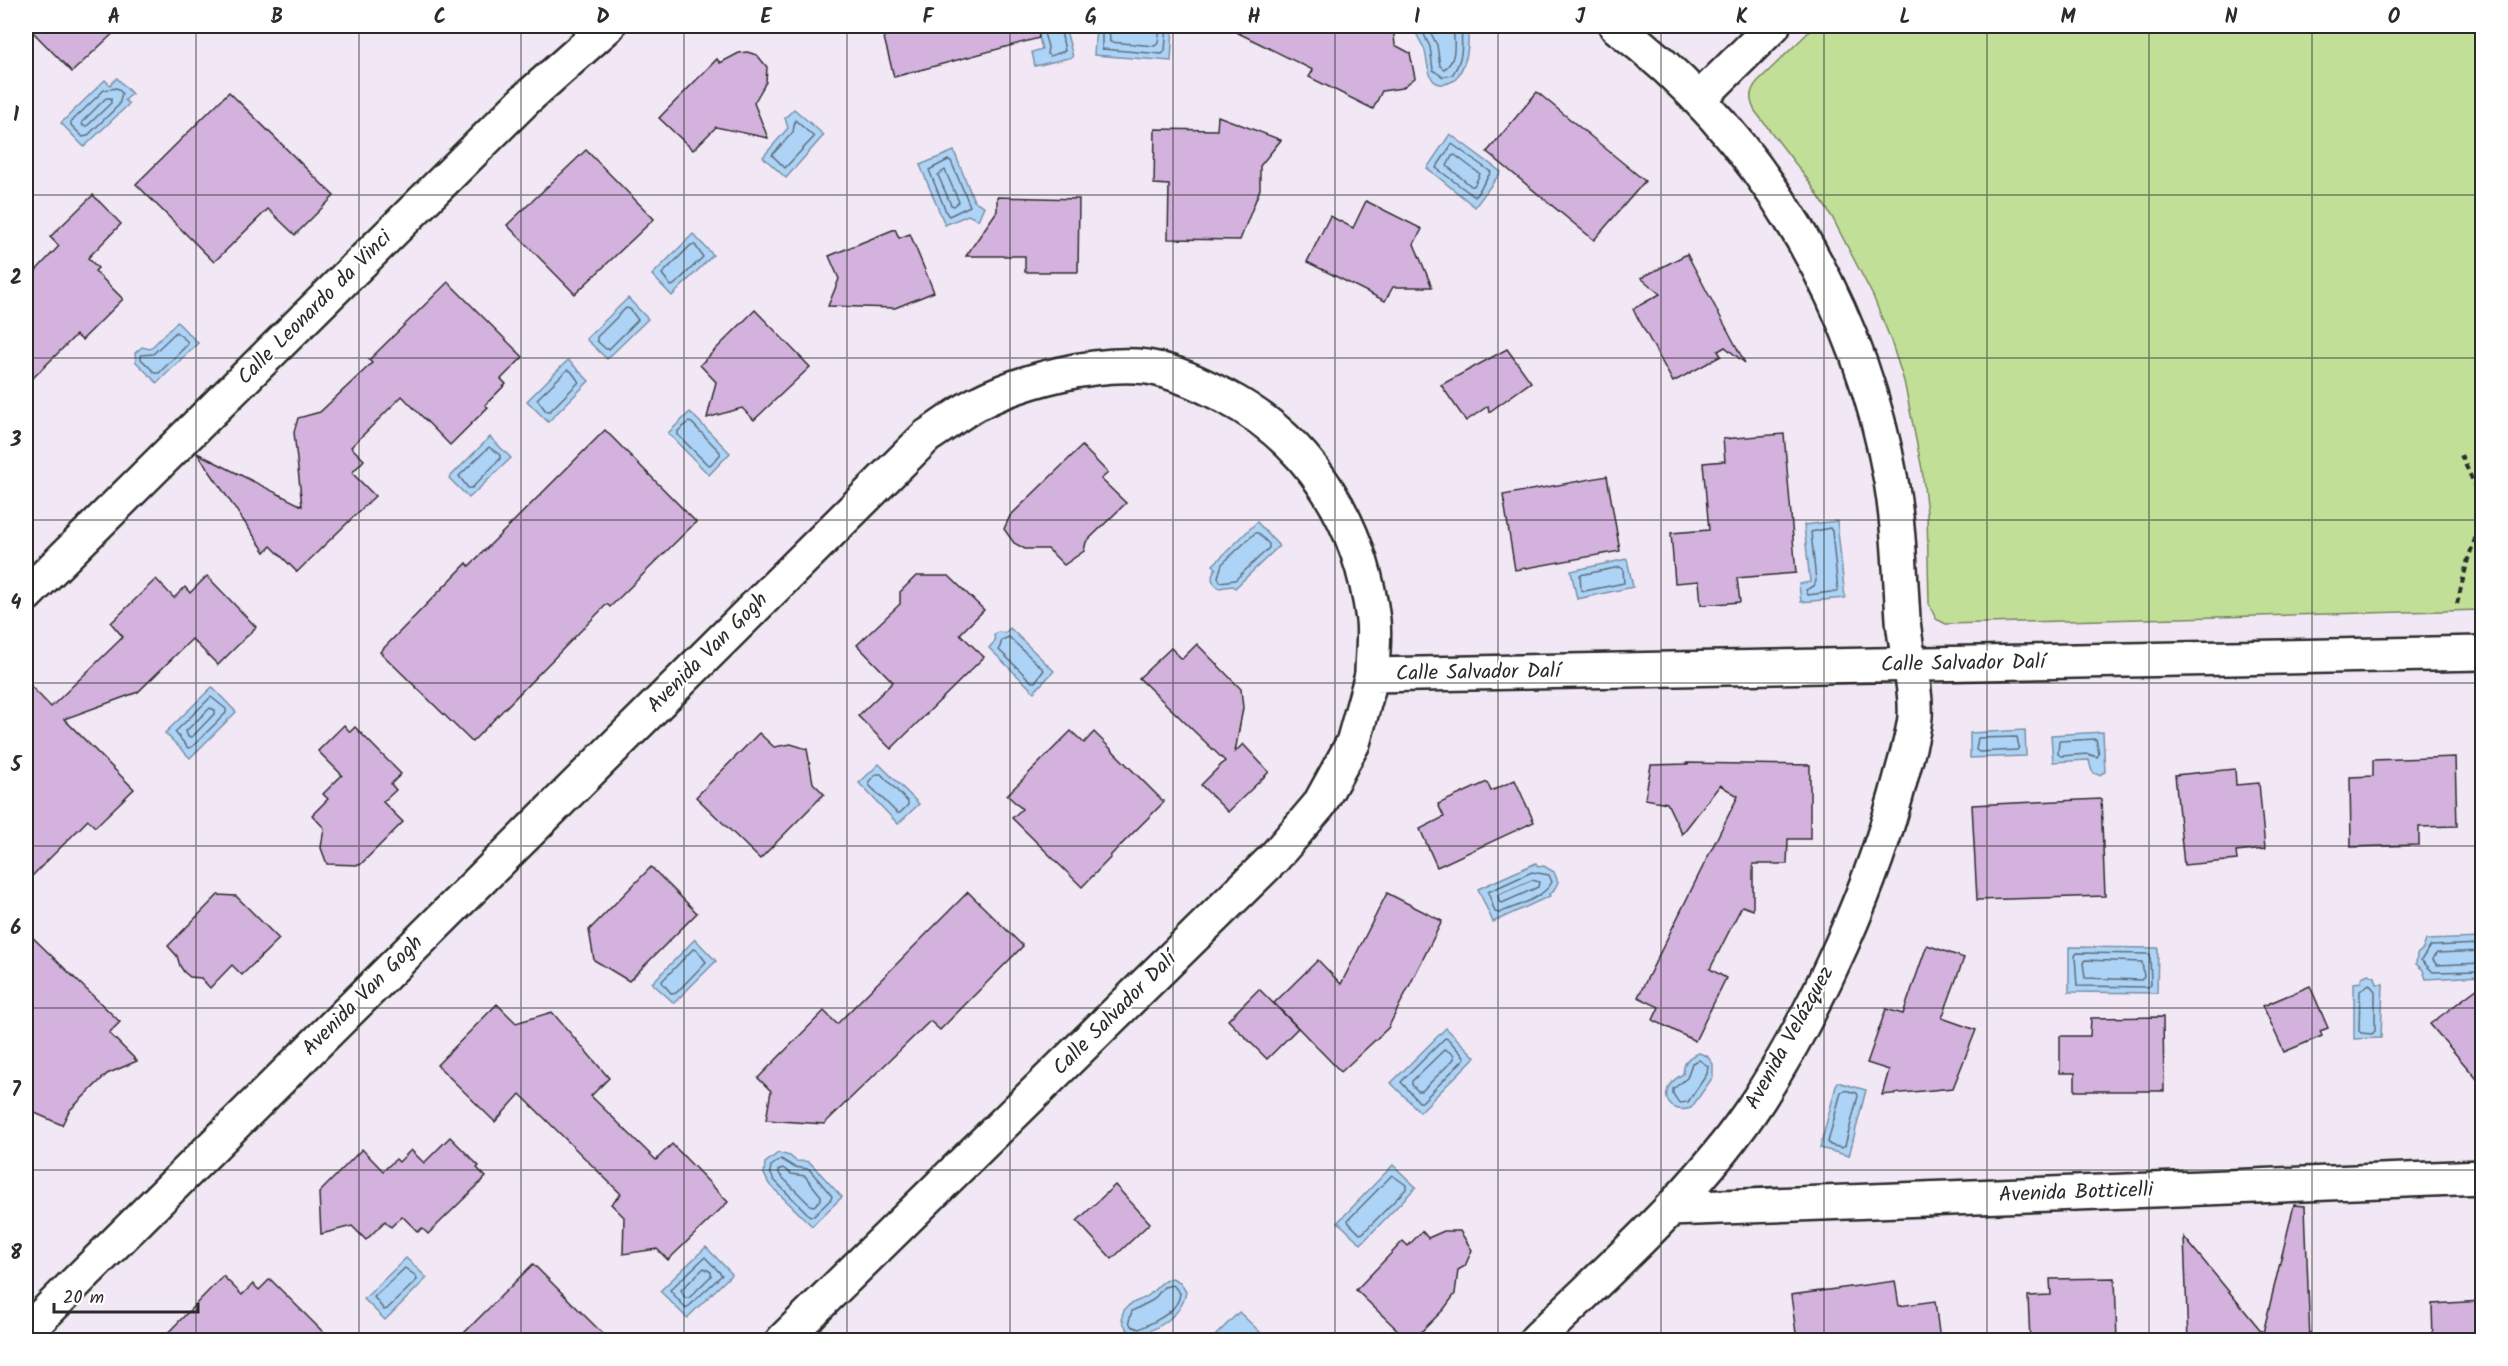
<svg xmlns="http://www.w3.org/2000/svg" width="2508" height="1366" font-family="Kalam,sans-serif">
<rect width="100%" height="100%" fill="#f2e8f5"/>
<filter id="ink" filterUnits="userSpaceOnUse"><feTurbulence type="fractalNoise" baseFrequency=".0167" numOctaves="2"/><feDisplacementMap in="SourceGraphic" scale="12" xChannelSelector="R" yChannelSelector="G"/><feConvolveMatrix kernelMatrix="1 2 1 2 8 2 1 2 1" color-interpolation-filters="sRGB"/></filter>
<g filter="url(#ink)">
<!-- green -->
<path fill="#c1df97" stroke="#768561" stroke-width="1.5" d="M 1815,26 L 2482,26 L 2482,610 L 1946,624 L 1936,619 L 1929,604 L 1927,513 L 1922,469 L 1904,381 L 1890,338 L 1873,296 L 1832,217 L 1808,180 L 1755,111 C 1749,100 1749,92 1757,82 Z"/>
<!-- water -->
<g fill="#add3f6" stroke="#7990a5" stroke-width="1.5">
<path d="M 1036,26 L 1065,26 L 1073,57 L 1035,66 L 1032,52 L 1042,49 Z"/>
<path d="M 1096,26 L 1173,26 L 1171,61 L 1094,55 Z"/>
<path d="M 1414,26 L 1467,26 C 1470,45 1468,63 1455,80 C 1425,96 1429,61 1424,48 C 1420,40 1415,34 1414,26 Z"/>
<path d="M 117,78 L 132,94 L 125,100 L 129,104 L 84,147 L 61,123 L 105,80 L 110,85 Z"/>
<path d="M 794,109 L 824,135 L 786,178 L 763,157 L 788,128 L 785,118 Z"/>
<path d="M 1450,134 L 1501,172 L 1475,207 L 1427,168 Z"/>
<path d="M 954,151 L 974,201 L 984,206 L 978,220 L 968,215 L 945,225 L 920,165 Z"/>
<path d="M 693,234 L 713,255 L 672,296 L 652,275 Z"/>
<path d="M 628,298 L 648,319 L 607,359 L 586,339 Z"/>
<path d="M 177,322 L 198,343 L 157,383 L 136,362 L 135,353 L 142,347 L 150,349 Z"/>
<path d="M 568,360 L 589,381 L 548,422 L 527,401 Z"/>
<path d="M 690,412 L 730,453 L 709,475 L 668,433 Z"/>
<path d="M 490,437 L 511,458 L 469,498 L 449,478 Z"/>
<path d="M 1837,521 L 1845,598 L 1801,602 L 1799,584 L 1810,582 L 1804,525 Z"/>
<path d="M 1257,522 L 1279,546 L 1235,588 L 1232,586 L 1219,588 C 1211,583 1210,576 1216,568 L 1213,565 Z"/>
<path d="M 1627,559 L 1633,587 L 1577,599 L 1571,571 Z"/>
<path d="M 1010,628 L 1054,671 L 1034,692 L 989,648 L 995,641 L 994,635 L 998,632 L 1005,633 Z"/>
<path d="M 212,687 L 236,712 L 190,758 L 165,733 Z"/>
<path d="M 2025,730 L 2026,756 L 1970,758 L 1970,733 Z"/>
<path d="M 2103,732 L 2105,772 L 2099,775 C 2090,773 2091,768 2089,760 L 2053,762 L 2051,735 Z"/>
<path d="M 879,764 L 919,804 L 898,824 L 859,783 Z"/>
<path d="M 1536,863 L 1538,867 L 1544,866 L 1554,872 L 1558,882 L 1553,892 L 1549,894 L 1550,896 L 1493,922 L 1478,889 Z"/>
<path d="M 2482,938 L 2482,976 L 2426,979 L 2423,970 L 2416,964 L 2417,954 L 2423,949 L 2426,940 Z"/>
<path d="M 695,939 L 716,961 L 674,1003 L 652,983 Z"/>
<path d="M 2069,947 L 2158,948 L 2157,993 L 2069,992 Z"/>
<path d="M 2368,974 L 2375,977 L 2377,984 L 2383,984 L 2381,1038 L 2354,1039 L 2354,983 L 2361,982 L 2362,977 Z"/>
<path d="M 1446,1028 L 1475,1057 L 1420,1112 L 1391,1083 Z"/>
<path d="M 1699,1053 L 1707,1056 L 1713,1064 L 1713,1077 L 1691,1108 C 1668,1116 1654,1090 1683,1074 C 1684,1062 1687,1057 1699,1053 Z"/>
<path d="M 1837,1082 L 1866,1090 L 1849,1156 L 1820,1148 Z"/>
<path d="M 778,1153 L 790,1156 L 796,1161 C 799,1161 806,1161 809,1162 C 812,1163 836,1192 842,1197 L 812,1226 L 769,1184 L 764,1174 L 765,1163 Z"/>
<path d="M 1393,1165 L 1416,1187 L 1361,1244 L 1338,1222 Z"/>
<path d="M 706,1247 L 732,1274 L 687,1318 L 660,1291 Z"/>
<path d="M 406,1258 L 427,1278 L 385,1320 L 364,1299 Z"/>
<path d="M 1172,1278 L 1180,1282 L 1186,1292 C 1183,1315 1158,1329 1137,1336 C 1126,1331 1115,1317 1128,1306 C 1134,1301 1143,1300 1149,1295 C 1158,1287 1160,1282 1172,1278 Z"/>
<path d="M 1239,1312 L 1260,1332 L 1252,1340 L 1211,1340 Z"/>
</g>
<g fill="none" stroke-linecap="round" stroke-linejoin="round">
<!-- shore -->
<g stroke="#5f6e7c" stroke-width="1.5">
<path d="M 1042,26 L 1048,47 L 1047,54 L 1050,56 L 1065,51 L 1060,26"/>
<path d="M 1102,26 L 1102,49 L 1162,54 L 1165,51 L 1167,26"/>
<path d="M 1109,26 L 1110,42 L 1155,46 L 1158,43 L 1160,26"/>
<path d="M 1420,26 L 1430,47 L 1433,70 L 1443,77 L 1452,75 C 1464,59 1462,43 1461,26"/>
<path d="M 1427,26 L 1437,45 L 1440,66 L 1444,69 C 1458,61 1454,40 1453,26"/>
<path d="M 117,88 L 122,93 L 119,105 L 87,136 L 83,137 L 71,125 L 71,122 L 104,90 Z"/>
<path d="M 106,98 L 111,98 L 111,103 L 87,126 L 83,126 L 82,122 Z"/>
<path d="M 795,120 L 814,137 L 785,168 L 772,155 L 793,132 Z"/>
<path d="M 1452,144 L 1491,172 L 1475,197 L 1436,168 Z"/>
<path d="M 1455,155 L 1480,174 L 1474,186 L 1471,186 L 1447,166 L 1452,156 Z"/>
<path d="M 948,160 L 951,161 L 970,206 L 949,216 L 947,214 L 929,170 Z"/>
<path d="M 945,170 L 959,202 L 954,206 L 951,205 L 938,175 Z"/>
<path d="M 691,245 L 695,245 L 703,257 L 674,285 L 671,286 L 662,274 Z"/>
<path d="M 626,308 L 630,309 L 638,320 L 609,349 L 606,349 L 597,341 L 597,337 Z"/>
<path d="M 176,332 L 187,341 L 188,344 L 159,373 L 155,373 L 141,359 L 141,355 L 153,354 Z"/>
<path d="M 567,370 L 571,371 L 579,382 L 550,411 L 546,411 L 537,399 Z"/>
<path d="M 688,422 L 692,423 L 720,452 L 720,455 L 710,465 L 707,464 L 678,435 L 678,431 Z"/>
<path d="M 489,447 L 500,455 L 500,459 L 472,488 L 468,488 L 459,476 Z"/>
<path d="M 1830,528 L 1832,531 L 1838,591 L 1808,595 L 1806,590 L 1814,586 L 1816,581 L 1811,532 Z"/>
<path d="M 1255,533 L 1258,533 L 1269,544 L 1269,548 L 1235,580 L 1220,582 L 1218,577 L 1222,564 Z"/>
<path d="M 1620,567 L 1623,569 L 1624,583 L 1585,591 L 1581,590 L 1580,575 Z"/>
<path d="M 1009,637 L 1044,670 L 1035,682 L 1032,682 L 999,650 L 1002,640 Z"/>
<path d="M 211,697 L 226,709 L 226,713 L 192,747 L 188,748 L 175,732 Z"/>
<path d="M 210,708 L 215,710 L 215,713 L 192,737 L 188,737 L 186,731 Z"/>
<path d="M 2017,737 L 2019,747 L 2017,750 L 1979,752 L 1976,750 L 1978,738 Z"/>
<path d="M 2096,739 L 2099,754 L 2097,757 L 2088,754 L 2061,756 L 2058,754 L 2059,741 Z"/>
<path d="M 877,774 L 881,774 L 908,802 L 908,805 L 900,813 L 897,813 L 869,785 L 869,781 Z"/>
<path d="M 1532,872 L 1549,875 L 1552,882 C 1543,899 1515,906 1499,913 L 1495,912 L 1488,892 Z"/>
<path d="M 1532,880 L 1539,882 L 1538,887 L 1502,903 L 1499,902 L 1498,895 Z"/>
<path d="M 2482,944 L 2431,946 L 2421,960 L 2433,972 L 2482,971"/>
<path d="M 693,949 L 697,950 L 706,962 L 676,993 L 672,994 L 663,984 L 662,981 Z"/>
<path d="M 2482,951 L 2437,953 L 2432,959 L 2437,965 L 2482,963"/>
<path d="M 2077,953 L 2150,954 L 2151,985 L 2148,987 L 2077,986 L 2075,956 Z"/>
<path d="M 2085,960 L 2142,962 L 2144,977 L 2141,980 L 2085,978 L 2083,963 Z"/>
<path d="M 2369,984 L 2375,991 L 2375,1031 L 2372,1034 L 2361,1033 L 2359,1031 L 2360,991 Z"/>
<path d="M 1445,1038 L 1448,1039 L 1465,1058 L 1422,1102 L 1419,1102 L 1401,1082 Z"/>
<path d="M 1445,1049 L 1454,1055 L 1454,1059 L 1422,1091 L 1418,1091 L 1412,1085 L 1412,1081 Z"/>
<path d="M 1699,1060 L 1708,1066 L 1707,1074 L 1688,1102 L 1679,1103 L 1673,1094 L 1673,1089 L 1687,1078 L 1692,1063 Z"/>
<path d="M 1844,1090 L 1857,1093 L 1858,1096 L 1845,1146 L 1842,1148 L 1830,1145 L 1828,1142 L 1841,1092 Z"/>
<path d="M 781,1159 L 794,1167 L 809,1169 L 832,1196 L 831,1199 L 814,1216 L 810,1216 L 774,1180 L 770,1172 L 771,1166 Z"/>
<path d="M 783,1168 L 791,1174 L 805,1176 L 821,1196 L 821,1199 L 814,1206 L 810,1205 L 780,1175 L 778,1170 Z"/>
<path d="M 1392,1175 L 1406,1185 L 1406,1189 L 1363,1233 L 1360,1234 L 1349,1223 L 1348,1220 Z"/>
<path d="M 705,1257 L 722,1275 L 686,1309 L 670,1290 Z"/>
<path d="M 405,1268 L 416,1276 L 417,1280 L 387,1309 L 384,1310 L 374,1297 Z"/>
<path d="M 704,1268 L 711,1272 L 711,1276 L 689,1298 L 685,1298 L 681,1290 Z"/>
<path d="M 1173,1285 L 1180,1293 C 1179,1312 1154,1322 1139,1329 L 1131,1326 L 1129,1321 L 1132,1311 L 1153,1300 L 1164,1287 Z"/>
</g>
</g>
<!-- building -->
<g fill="#d3b2de" stroke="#2b2b2b" stroke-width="1.5">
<path d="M 27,26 L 121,26 L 72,72 Z"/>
<path d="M 881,26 L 1038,26 L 1039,38 L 894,77 Z"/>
<path d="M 1224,26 L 1393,26 L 1395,45 L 1410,53 L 1415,78 L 1402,88 L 1382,91 L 1373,109 L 1309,77 L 1313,70 Z"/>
<path d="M 747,52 L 757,55 L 767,67 L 766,82 L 754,103 L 768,138 L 716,127 L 693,150 L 659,118 L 717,59 L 720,63 L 739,53 Z"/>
<path d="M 229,92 L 334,196 L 295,235 L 268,209 L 214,262 L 136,184 Z"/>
<path d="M 1537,92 L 1645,181 L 1594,240 L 1487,152 Z"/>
<path d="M 1218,116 L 1281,140 L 1260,166 L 1260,189 L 1240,240 L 1168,239 L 1169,185 L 1154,184 L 1155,129 L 1217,130 Z"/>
<path d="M 586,150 L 654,219 L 575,294 L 507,225 Z"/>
<path d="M 93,195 L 121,224 L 88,258 L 98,268 L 95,271 L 123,299 L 82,340 L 76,335 L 26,385 L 26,281 L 59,246 L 50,237 Z"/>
<path d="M 997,197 L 1079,199 L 1078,272 L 1025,272 L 1025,256 L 966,256 L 997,211 Z"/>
<path d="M 1366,201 L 1422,229 L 1414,244 L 1432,287 L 1393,287 L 1385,301 L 1307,262 L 1330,216 L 1353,228 Z"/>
<path d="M 895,229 L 899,238 L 910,234 L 934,292 L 895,308 L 828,306 L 839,279 L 829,256 Z"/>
<path d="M 1687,254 L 1745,363 L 1725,347 L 1718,351 L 1721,356 L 1673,382 L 1633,309 L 1660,294 L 1641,278 Z"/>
<path d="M 448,282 L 523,357 L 501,379 L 506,384 L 485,405 L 488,407 L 450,445 L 402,396 L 351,447 L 364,460 L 352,473 L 375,496 L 297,572 L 271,546 L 265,552 L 197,453 L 302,506 L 294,432 L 298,418 L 320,412 L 372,363 L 369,360 Z"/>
<path d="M 755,310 L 810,367 L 754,420 L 742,408 L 707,418 L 716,382 L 700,365 Z"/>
<path d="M 1507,349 L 1531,382 L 1489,412 L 1488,406 L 1466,421 L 1441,385 Z"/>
<path d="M 605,430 L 696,522 L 610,607 L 607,604 L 472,742 L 380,652 L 467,563 L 469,566 Z"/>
<path d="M 1784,434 L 1796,573 L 1737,578 L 1740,602 L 1701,605 L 1699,581 L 1675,583 L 1671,533 L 1709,530 L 1703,463 L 1725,461 L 1723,439 Z"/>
<path d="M 1082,446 L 1108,473 L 1101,479 L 1126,503 L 1086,542 L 1084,551 L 1064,565 L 1048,549 L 1025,549 L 1014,543 L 1004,529 L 1010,516 Z"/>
<path d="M 1607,476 L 1620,551 L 1515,570 L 1503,495 Z"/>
<path d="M 207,576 L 256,627 L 218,665 L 192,639 L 138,692 L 64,719 L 134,789 L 95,827 L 88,820 L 26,882 L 26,681 L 51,707 L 123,637 L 111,623 L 156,579 L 174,598 L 185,587 L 190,593 Z"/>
<path d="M 916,576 L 949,576 L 984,610 L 960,634 L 984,657 L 891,749 L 858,716 L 893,682 L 857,645 L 900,604 L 900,592 Z"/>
<path d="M 1197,644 L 1241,689 L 1243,708 L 1235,752 L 1243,744 L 1269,772 L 1228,812 L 1201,785 L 1225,761 L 1139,678 L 1171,648 L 1182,659 Z"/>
<path d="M 344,725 L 350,732 L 355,727 L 401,774 L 391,784 L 396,790 L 383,802 L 403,822 L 360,865 L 327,864 L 321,848 L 324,828 L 312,815 L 328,799 L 323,794 L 342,775 L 318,751 Z"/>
<path d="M 1071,731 L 1084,743 L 1094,732 L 1164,802 L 1110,856 L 1111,857 L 1082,887 L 1012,818 L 1022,809 L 1007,795 Z"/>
<path d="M 759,733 L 774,747 L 791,744 L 807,749 L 813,783 L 824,794 L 760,859 L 696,797 Z"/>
<path d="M 2455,757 L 2457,826 L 2419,827 L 2419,845 L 2351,847 L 2350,777 L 2373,776 L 2373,760 Z"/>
<path d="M 1686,763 L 1810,765 L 1810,839 L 1788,839 L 1787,864 L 1753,864 L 1753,910 L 1742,906 L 1710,969 L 1726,978 L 1695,1041 L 1653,1020 L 1659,1007 L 1638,997 L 1738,796 L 1720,785 L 1682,834 L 1667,803 L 1645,799 L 1651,765 L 1687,764 Z"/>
<path d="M 2235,769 L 2236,785 L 2259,783 L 2265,849 L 2236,852 L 2237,860 L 2184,865 L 2175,775 Z"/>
<path d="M 1515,780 L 1534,822 L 1437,867 L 1420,829 L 1444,817 L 1438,804 L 1487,782 L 1491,791 Z"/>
<path d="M 2101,799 L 2105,896 L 1977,900 L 1972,805 Z"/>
<path d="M 651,867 L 697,913 L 629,981 L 594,960 L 589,930 Z"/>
<path d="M 968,892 L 1023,946 L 940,1030 L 930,1021 L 824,1124 L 766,1120 L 771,1091 L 758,1078 L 824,1011 L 837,1024 Z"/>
<path d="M 1387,893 L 1442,921 L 1388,1028 L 1341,1072 L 1274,1003 L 1318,960 L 1341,984 Z"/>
<path d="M 218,895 L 236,896 L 279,939 L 242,975 L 232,965 L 210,988 L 201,978 L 190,977 L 184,972 L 180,966 L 177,956 L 168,946 Z"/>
<path d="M 26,931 L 120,1022 L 109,1033 L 137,1061 L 107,1074 L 69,1111 L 62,1125 L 26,1109 Z"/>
<path d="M 1927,945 L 1964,958 L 1942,1018 L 1976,1030 L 1953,1088 L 1882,1095 L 1889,1070 L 1867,1063 L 1886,1009 L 1903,1014 Z"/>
<path d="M 2482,985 L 2482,1085 L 2430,1024 Z"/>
<path d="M 2310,986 L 2328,1028 L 2320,1031 L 2322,1036 L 2284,1052 L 2263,1006 Z"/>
<path d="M 1259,989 L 1298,1028 L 1267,1059 L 1228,1020 Z"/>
<path d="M 497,1004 L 516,1023 L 552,1012 L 609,1078 L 591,1096 L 656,1160 L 672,1144 L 728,1202 L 668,1260 L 657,1249 L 623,1254 L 624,1217 L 611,1204 L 621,1194 L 520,1094 L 495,1122 L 437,1065 Z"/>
<path d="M 2163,1017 L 2164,1091 L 2075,1091 L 2075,1073 L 2060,1073 L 2060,1036 L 2090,1036 L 2091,1018 Z"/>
<path d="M 450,1137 L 479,1166 L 477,1168 L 486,1177 L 428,1234 L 422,1228 L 418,1232 L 402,1216 L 391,1227 L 385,1221 L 366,1240 L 352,1226 L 321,1234 L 319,1193 L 362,1149 L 383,1171 L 396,1159 L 399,1162 L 411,1150 L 424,1163 Z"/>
<path d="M 1115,1185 L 1150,1223 L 1112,1259 L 1077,1221 Z"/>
<path d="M 2294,1205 L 2305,1206 L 2310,1341 L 2188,1341 L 2184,1237 L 2263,1333 Z"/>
<path d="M 1422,1231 L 1428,1238 L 1444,1231 L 1460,1231 L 1472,1250 L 1465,1266 L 1458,1270 L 1455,1294 L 1444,1309 L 1412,1341 L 1409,1341 L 1356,1290 L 1403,1241 L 1408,1246 Z"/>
<path d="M 533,1264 L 610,1341 L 456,1341 Z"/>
<path d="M 223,1276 L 242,1295 L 253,1284 L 259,1290 L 270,1279 L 332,1341 L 160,1341 Z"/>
<path d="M 2115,1278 L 2117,1341 L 2030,1341 L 2028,1296 L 2051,1295 L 2050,1279 Z"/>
<path d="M 1895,1281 L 1899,1306 L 1935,1301 L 1940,1341 L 1797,1341 L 1791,1295 Z"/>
<path d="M 2482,1301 L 2482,1341 L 2433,1341 L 2432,1304 Z"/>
</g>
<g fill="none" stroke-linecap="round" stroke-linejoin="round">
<defs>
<g id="street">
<path d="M 1699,99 L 1773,26"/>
<path d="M 26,595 L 526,99 L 608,26"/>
<path d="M 1670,1209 L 2482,1177"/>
<path d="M 26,1332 L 927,436 C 943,426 959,413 976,404 C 1022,380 1096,361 1147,367 C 1174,371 1201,384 1224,396 C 1311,441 1361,524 1373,620 C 1375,638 1372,657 1372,675"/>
<path d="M 783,1340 L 1273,859 L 1319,805 L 1353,743 L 1372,675 L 2482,653"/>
<path d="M 1536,1340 C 1614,1264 1699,1191 1759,1099 C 1819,1005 1873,886 1901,777 C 1906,758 1913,737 1915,717 C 1917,685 1905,651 1903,619 C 1900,572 1899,527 1891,481 C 1860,304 1760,134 1616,26"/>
</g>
</defs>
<!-- street casing -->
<use href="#street" stroke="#2b2b2b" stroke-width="38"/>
<!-- path -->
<g stroke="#2b2b2b" stroke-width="4" stroke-dasharray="6 4.5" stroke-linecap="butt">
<path d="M 2461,455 L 2478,492 L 2482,518"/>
<path d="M 2457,604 L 2468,559 L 2482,519"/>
</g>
<!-- street -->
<use href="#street" stroke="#fff" stroke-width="33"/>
</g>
</g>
<!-- grid -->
<path fill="none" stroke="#2b2b2b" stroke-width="1.5" stroke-opacity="0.55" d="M 196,26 L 196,1340M 359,26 L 359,1340M 521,26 L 521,1340M 684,26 L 684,1340M 847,26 L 847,1340M 1010,26 L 1010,1340M 1173,26 L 1173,1340M 1335,26 L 1335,1340M 1498,26 L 1498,1340M 1661,26 L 1661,1340M 1824,26 L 1824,1340M 1987,26 L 1987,1340M 2149,26 L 2149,1340M 2312,26 L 2312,1340M 26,195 L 2482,195M 26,358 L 2482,358M 26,520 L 2482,520M 26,683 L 2482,683M 26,846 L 2482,846M 26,1008 L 2482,1008M 26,1170 L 2482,1170"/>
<g text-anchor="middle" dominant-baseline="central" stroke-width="4.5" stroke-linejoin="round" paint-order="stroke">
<!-- street labels -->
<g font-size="21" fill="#2b2b2b" stroke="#fff">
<text transform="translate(315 308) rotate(-45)">Calle Leonardo da Vinci</text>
<text transform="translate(708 653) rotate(-45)">Avenida Van Gogh</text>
<text transform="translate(1963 664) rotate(-1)">Calle Salvador Dalí</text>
<text transform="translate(1478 673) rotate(-1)">Calle Salvador Dalí</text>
<text transform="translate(363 996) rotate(-45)">Avenida Van Gogh</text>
<text transform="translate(1115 1014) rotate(-45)">Calle Salvador Dalí</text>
<text transform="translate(1790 1038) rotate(-61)">Avenida Velázquez</text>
<text transform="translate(2076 1193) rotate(-2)">Avenida Botticelli</text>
</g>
</g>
<!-- margin -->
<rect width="2508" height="1366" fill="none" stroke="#fff" stroke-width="66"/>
<!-- scale -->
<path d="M54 1303v9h144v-9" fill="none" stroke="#2b2b2b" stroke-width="3"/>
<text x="63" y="1303" font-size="18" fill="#2b2b2b" stroke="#ffffff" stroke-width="4.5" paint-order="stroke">20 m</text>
<rect x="33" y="33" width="2442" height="1300" fill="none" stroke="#2b2b2b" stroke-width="2"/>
<g font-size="20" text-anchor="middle" font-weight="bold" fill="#2b2b2b">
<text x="114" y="23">A</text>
<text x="277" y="23">B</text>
<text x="440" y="23">C</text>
<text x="603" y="23">D</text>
<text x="766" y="23">E</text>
<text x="928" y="23">F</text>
<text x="1091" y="23">G</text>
<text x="1254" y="23">H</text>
<text x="1417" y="23">I</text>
<text x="1580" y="23">J</text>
<text x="1742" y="23">K</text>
<text x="1905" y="23">L</text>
<text x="2068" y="23">M</text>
<text x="2231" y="23">N</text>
<text x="2394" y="23">O</text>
<text x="16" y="121">1</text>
<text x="16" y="284">2</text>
<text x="16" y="446">3</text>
<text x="16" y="609">4</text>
<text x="16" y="771">5</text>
<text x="16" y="934">6</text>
<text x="16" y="1096">7</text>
<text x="16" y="1259">8</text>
</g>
</svg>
